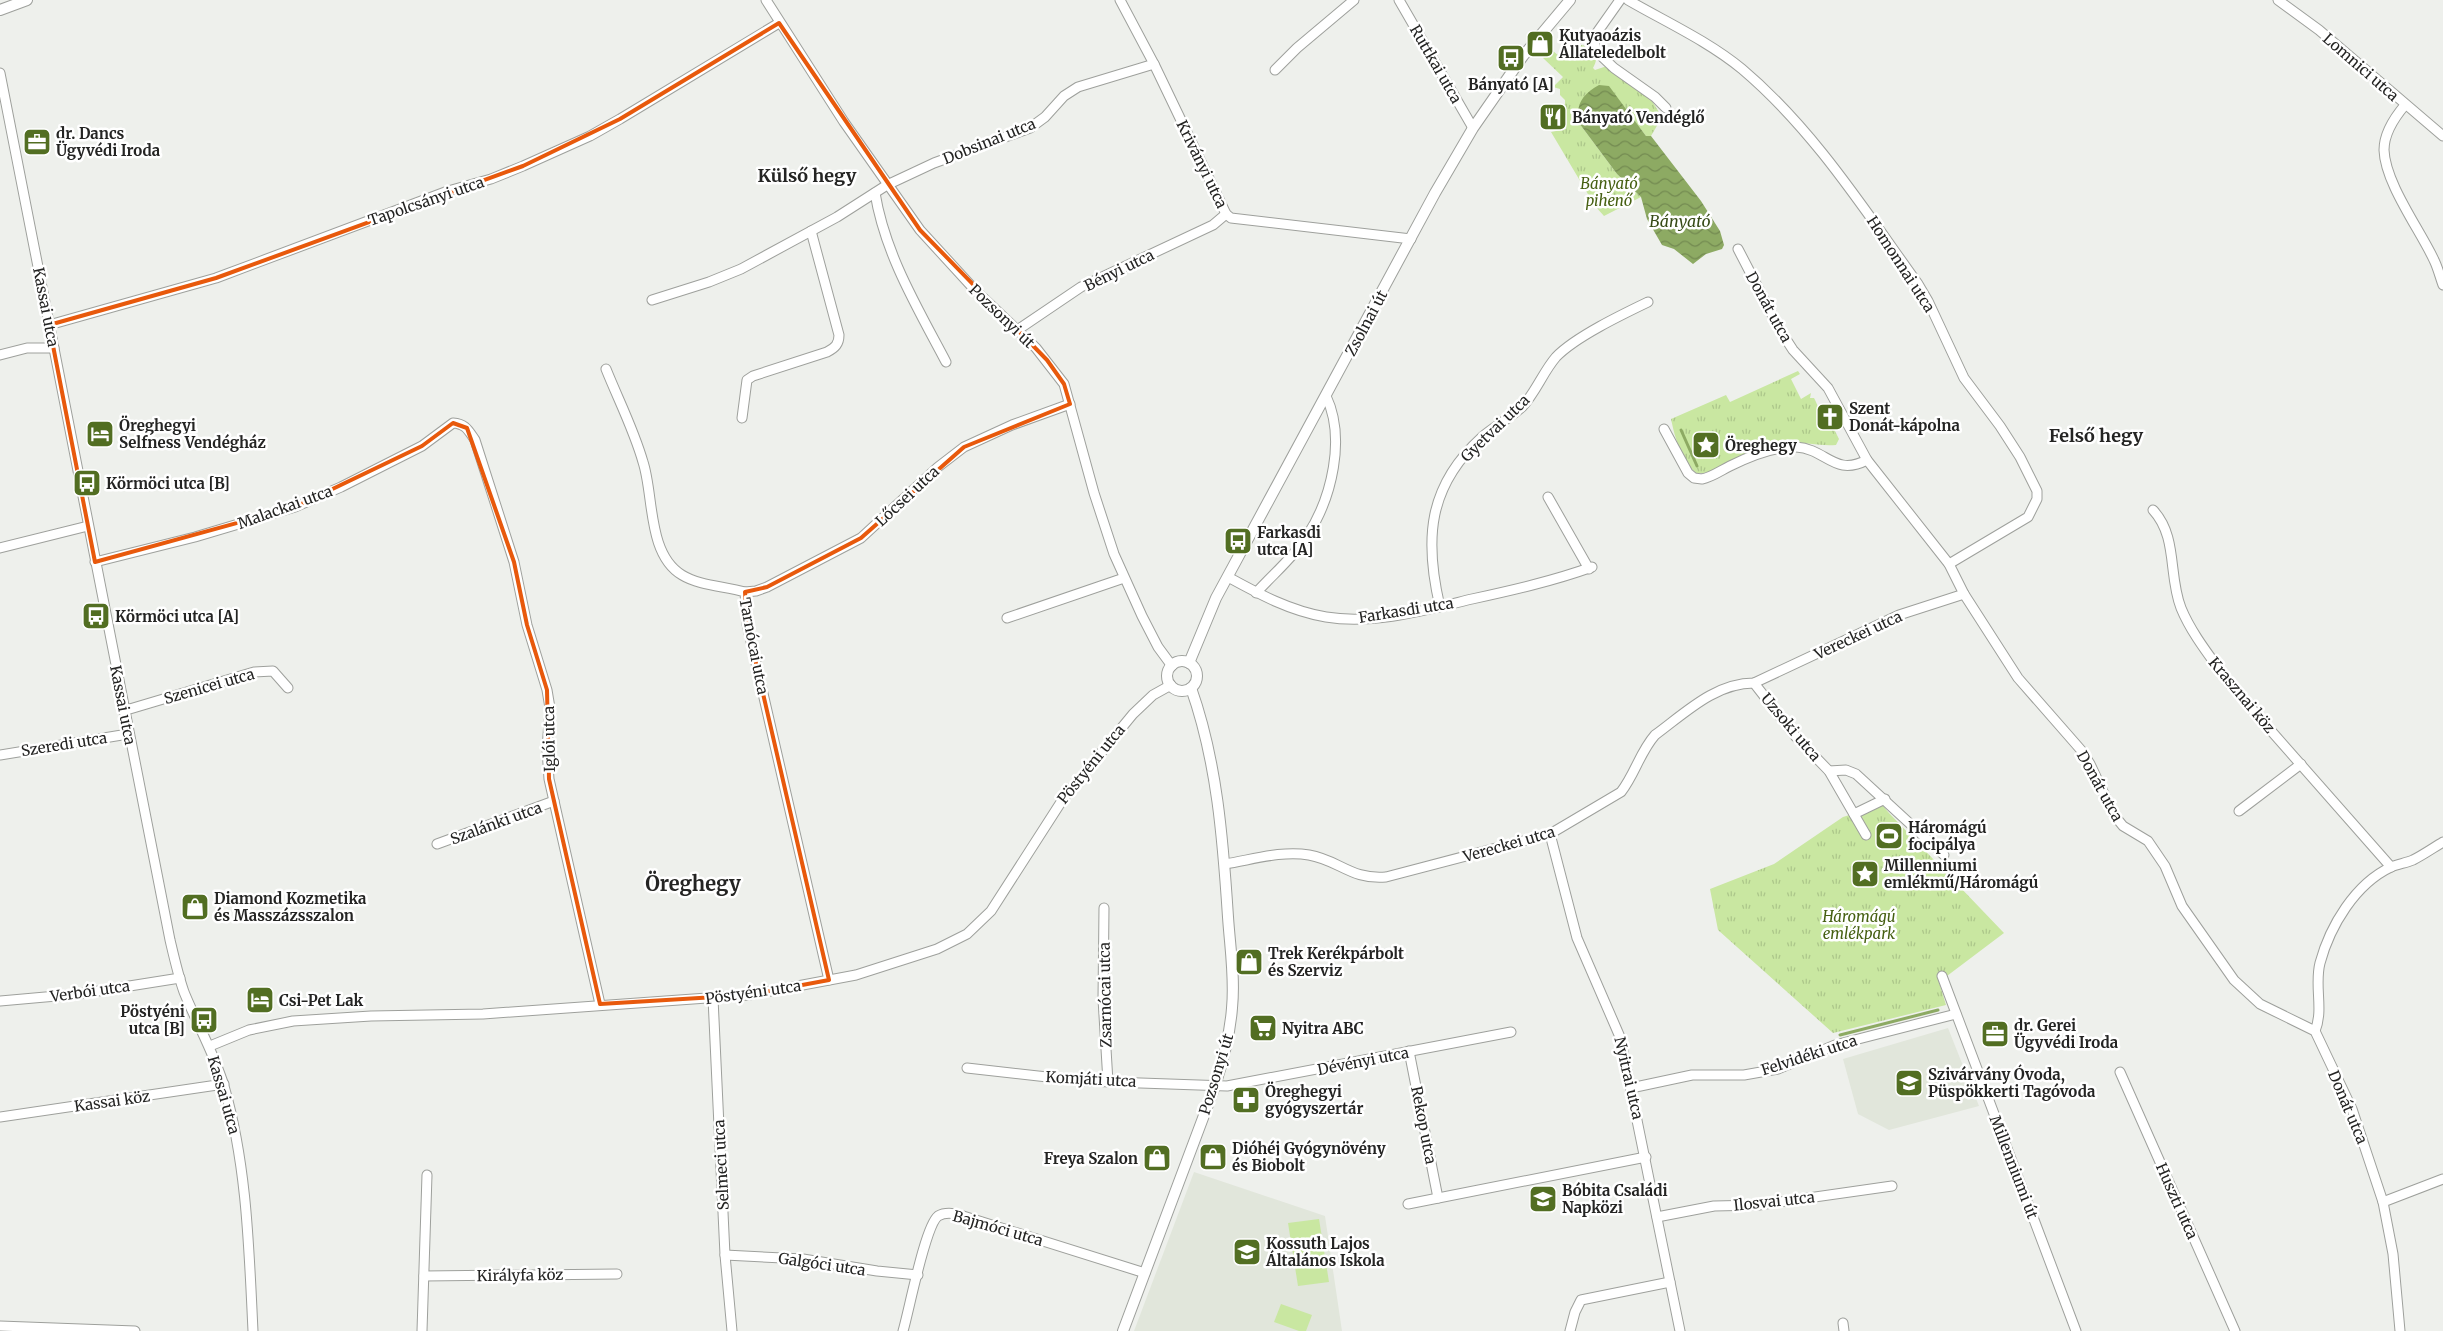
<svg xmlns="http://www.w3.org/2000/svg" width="2443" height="1331" font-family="Merriweather,serif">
<defs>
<pattern id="park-tufts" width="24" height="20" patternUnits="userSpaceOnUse" patternTransform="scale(1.25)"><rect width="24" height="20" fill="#c9e7a1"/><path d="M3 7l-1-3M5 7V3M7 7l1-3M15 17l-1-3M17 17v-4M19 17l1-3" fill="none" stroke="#acc68a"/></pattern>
<pattern id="water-waves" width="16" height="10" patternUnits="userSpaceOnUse" patternTransform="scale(1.25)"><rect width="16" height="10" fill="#8daa63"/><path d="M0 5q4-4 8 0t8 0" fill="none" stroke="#738a51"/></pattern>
</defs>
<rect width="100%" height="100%" fill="#eef0ec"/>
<!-- built -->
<g fill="#e1e6db">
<path d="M 1948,1028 L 1979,1106 L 1889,1130 L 1858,1114 L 1843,1059 Z"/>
<path d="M 1194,1172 L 1325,1216 L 1342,1331 L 1134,1331 Z"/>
</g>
<!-- park -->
<g fill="url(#park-tufts)">
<path d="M 1581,45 C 1595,48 1600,56 1593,68 L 1595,70 L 1607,66 L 1652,101 L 1662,117 L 1651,136 L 1646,136 L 1608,86 L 1579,123 L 1617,174 L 1641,197 L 1604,216 L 1595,206 L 1551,132 L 1566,129 L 1561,109 L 1565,104 L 1565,100 L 1560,95 L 1560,89 L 1553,87 L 1563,77 L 1543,58 L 1551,49 L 1561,58 L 1568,50 L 1574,54 Z"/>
<path d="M 1798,371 L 1800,374 L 1791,379 L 1801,399 L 1811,393 L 1810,398 L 1814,398 C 1820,409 1822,424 1834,429 L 1839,439 L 1836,445 C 1815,447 1793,438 1771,445 C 1749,451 1717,476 1696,473 C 1681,460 1675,438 1671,419 L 1726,395 L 1730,402 Z"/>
<path d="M 1878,806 L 1883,806 L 1889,813 L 2004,933 L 1939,982 L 1946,1005 L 1833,1033 L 1718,930 L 1710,889 L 1774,864 L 1843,817 Z"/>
</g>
<!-- pitch -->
<g fill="#c9e7a1">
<path d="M 1889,819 L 1905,840 L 1889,852 L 1873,831 Z"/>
<path d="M 1319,1219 L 1329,1282 L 1298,1286 L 1288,1223 Z"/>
<path d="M 1281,1304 L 1312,1315 L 1306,1331 L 1299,1331 L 1274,1322 Z"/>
</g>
<!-- water -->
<path fill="url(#water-waves)" d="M 1599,85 L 1609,86 L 1646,136 L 1651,136 L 1701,201 L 1720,231 L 1724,245 L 1722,249 L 1706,254 L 1693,264 L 1674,249 L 1662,245 L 1647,219 L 1641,197 L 1617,174 L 1579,123 C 1575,104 1583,94 1599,85 Z"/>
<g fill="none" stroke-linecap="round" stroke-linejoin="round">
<!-- stream -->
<g stroke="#8daa63" stroke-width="3">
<path d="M 1681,430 L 1697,466"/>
<path d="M 1840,1035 L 1938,1010"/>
</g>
<defs>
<g id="minor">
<path d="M 766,0 L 844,122 L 920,230 L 974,289 L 1036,348 L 1064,384 L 1094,493 L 1114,554 L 1142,616 L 1158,647 L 1172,666"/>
<path d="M 1120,0 L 1154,64 L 1226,214 L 1231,218 L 1411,239"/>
<path d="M 1399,0 L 1473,128"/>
<path d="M 1620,0 L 1596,34 L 1594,41 L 1596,51 L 1614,68 L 1655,97 L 1666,108"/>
<path d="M 1628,0 C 1666,22 1708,41 1742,69 C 1813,129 1864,209 1918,284 L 1928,301 L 1964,378 L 2000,426 L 2020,457 L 2037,491 L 2037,499 L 2028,517 L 1949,564"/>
<path d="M 2278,0 L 2319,30 L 2443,136"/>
<path d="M 1275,70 L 1297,48 L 1354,0"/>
<path d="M 0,73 L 170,940 C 174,957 178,975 184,992 C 197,1024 214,1053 224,1086 C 247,1165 249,1249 253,1331"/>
<path d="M 2405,105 C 2394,118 2384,133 2384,150 C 2385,183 2420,230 2434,260 C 2438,268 2440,277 2443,285"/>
<path d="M 875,193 C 885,254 917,307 946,362"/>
<path d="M 1738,249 L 1780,330 L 1793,350 L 1828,388 L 1867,460 L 1949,564 L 1964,594 L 2018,678 L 2081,750 L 2090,764 L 2114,815 L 2123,826 L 2148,841 L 2165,866 L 2182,906 L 2234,980 L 2260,1004 L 2315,1031 L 2352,1109 L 2383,1202 L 2393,1254 L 2400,1331"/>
<path d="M 652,300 L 709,282 L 741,269 L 837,217 L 887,185 L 934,163 L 1030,128 L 1045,117 L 1064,96 L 1078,87 L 1154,64"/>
<path d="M 49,325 L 216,278 L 448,191 L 491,179 L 523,166 L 590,136 L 620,119 L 779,23"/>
<path d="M 1016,331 L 1081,287 L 1213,225 L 1226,214"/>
<path d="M 0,355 L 27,348 L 54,348"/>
<path d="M 606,369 C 618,399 634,430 643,462 C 654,495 647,554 682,575 C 700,586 725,586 745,592 L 747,624 L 829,980"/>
<path d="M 742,418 L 747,380 L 753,376 L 827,352 C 835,348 839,344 839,335 L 811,231"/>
<path d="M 1664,429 L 1688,473 L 1694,478 L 1702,479 C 1712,477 1720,471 1730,466 C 1748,457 1775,446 1796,447 C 1827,449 1834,477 1867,460"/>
<path d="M 1548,497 L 1589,569"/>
<path d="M 2153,510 C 2178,537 2168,575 2181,608 C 2192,635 2213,660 2229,683 L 2391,867"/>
<path d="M 0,548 L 88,526"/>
<path d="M 95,562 L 195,537 L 295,507 L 341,487 L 422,446 L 453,423 C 466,424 468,430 475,440 L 514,562 L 527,625 L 547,690 L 550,708 L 547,749 L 549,779 L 600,1004"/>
<path d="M 1228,577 C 1259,594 1290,611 1326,617 C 1373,625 1426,610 1472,599 C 1513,590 1553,581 1592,567"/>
<path d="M 745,592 L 756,591 L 767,587 L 861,538 L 938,467 L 964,447 L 1012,425 L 1070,404"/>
<path d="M 1256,593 C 1273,574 1294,557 1307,536 C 1332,498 1346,438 1326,396"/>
<path d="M 1440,607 C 1424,539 1428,486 1482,437 C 1495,426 1510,418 1522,407 C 1536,392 1543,372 1556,357 C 1575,337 1623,314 1648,302"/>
<path d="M 1007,618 L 1124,578"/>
<path d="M 1754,683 L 1796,737 L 1829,771 L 1866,835"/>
<path d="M 123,711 L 254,672 L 273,671 L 288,688"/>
<path d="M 0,755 L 128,734"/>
<path d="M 1829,771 L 1846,770 L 1856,774 L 1944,855"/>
<path d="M 2239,811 L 2301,764"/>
<path d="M 1854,814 L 1885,799"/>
<path d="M 1550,834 L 1577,938 L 1620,1037 L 1680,1331"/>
<path d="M 437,844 L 554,801"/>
<path d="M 1225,864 C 1251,860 1282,850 1309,855 C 1339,860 1351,880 1386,877 L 1550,834 L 1621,792 C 1635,774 1640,752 1655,735 C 1685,713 1715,683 1754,683 L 1899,615 L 1964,594"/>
<path d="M 1104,908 L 1103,999 L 1108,1082"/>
<path d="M 1942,976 L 2076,1331"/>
<path d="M 713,998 L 725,1255 L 732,1331"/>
<path d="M 0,1001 L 79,994 L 180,978"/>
<path d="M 2315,1031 C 2324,1009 2314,986 2320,963 C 2330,926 2355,884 2391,867 C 2398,864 2406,863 2413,860 C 2423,855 2433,848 2443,842"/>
<path d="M 210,1046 L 249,1030 L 293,1021 L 371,1016 L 483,1014 L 749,995 L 856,975 L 937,949 L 967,934 L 991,911 L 1063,799 L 1133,714 L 1153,695 L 1171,685"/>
<path d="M 1409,1051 L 1438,1198"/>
<path d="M 967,1068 L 1083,1081 L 1227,1086 L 1511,1032"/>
<path d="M 2120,1072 L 2235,1331"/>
<path d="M 1631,1088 L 1692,1075 L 1744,1075 L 1778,1069 L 1835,1045 L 1956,1014"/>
<path d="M 0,1117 L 224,1084"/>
<path d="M 2383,1202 L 2443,1179"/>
<path d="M 1408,1204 L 1646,1157"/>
<path d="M 1657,1217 L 1714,1206 L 1759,1205 L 1892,1186"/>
<path d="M 725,1255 L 803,1259 L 877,1271 L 918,1275"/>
<path d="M 424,1276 L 617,1274"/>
<path d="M 1843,1323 L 1844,1331"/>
<path d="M 0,1326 L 135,1331"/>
<path d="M 422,1331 L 427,1175"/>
<path d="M 903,1331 C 909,1311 925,1226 938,1216 C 945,1212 953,1213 960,1215 L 1145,1273"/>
<path d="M 1570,1331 L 1575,1312 L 1581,1300 L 1670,1282"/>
</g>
<g id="tertiary">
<path d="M 0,10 L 27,0"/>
<circle cx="1182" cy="676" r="15"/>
<path d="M 1189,663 L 1216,598 L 1435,193 L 1473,128 L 1523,56 L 1570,0"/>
<path d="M 1123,1331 L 1215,1086 C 1223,1061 1230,1035 1232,1008 C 1235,978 1230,947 1228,917 C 1223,840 1217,761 1191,688"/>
</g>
</defs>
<!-- minor casing -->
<use href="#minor" stroke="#9ea09c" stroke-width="11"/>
<!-- tertiary casing -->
<use href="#tertiary" stroke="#9ea09c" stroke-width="12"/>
<!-- minor -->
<use href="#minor" stroke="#fff" stroke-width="9"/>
<!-- tertiary -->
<use href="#tertiary" stroke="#fff" stroke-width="10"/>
</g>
<!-- marked area -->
<path fill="none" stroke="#e8590c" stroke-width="4" stroke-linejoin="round" d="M 779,23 L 920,230 L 1047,360 L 1064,384 L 1070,404 L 964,447 L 861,538 L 767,587 L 745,592 L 747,624 L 829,980 L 749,995 L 600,1004 L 549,779 L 547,690 L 527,625 L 514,562 L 467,428 L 453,423 L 422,446 L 295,507 L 95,562 L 49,325 L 216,278 L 523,166 L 620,119 Z"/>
<!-- icons -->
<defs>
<symbol id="shop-square" viewBox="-11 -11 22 22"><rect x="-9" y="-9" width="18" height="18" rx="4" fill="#526e22" stroke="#fff"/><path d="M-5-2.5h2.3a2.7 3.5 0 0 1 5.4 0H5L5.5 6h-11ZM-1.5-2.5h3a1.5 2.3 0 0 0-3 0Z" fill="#fff"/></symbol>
<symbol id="bus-square" viewBox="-11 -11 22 22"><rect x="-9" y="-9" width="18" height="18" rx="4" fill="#526e22" stroke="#fff"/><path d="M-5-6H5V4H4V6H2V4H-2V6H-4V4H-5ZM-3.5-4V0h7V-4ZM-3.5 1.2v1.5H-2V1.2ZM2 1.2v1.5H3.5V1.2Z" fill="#fff"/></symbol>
<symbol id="restaurant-square" viewBox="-11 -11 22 22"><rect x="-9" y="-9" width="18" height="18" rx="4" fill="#526e22" stroke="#fff"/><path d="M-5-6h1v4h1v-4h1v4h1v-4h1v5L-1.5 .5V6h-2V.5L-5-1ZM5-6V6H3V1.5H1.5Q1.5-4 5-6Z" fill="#fff"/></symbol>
<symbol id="office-square" viewBox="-11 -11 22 22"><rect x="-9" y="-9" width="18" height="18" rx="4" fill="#526e22" stroke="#fff"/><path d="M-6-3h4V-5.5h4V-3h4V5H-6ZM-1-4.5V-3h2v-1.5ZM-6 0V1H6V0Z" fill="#fff"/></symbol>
<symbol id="church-square" viewBox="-11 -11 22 22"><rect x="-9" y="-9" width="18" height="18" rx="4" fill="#526e22" stroke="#fff"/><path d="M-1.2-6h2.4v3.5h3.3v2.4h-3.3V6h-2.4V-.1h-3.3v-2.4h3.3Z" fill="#fff"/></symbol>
<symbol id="hotel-square" viewBox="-11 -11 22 22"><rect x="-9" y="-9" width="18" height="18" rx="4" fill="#526e22" stroke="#fff"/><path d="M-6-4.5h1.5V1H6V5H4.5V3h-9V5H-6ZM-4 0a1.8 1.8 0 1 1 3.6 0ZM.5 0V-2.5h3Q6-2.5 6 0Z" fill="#fff"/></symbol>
<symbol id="sight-square" viewBox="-11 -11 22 22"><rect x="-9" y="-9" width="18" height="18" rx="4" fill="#526e22" stroke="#fff"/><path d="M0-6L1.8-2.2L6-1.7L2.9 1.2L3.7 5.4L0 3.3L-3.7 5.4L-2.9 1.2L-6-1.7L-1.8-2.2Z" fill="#fff"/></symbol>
<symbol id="stadium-square" viewBox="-11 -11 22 22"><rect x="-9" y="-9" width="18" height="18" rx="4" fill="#526e22" stroke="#fff"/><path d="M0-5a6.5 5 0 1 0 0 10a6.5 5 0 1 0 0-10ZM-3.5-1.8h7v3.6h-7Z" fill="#fff"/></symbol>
<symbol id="supermarket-square" viewBox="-11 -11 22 22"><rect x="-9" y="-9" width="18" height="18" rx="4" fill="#526e22" stroke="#fff"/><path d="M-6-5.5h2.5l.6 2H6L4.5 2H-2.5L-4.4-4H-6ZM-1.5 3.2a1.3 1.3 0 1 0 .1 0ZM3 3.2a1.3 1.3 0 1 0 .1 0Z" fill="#fff"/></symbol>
<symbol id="school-square" viewBox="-11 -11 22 22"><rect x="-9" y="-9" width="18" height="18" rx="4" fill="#526e22" stroke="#fff"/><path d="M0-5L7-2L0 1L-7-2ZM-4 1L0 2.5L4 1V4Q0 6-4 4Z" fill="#fff"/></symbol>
<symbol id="pharmacy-square" viewBox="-11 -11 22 22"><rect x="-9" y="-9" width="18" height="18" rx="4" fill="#526e22" stroke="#fff"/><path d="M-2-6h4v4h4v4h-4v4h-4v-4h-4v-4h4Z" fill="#fff"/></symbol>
</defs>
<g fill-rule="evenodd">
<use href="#shop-square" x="1524" y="28" width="32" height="32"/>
<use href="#bus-square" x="1495" y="42" width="32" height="32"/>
<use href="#restaurant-square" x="1537" y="101" width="32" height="32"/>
<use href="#office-square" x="21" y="126" width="32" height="32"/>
<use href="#church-square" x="1814" y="401" width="32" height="32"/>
<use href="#hotel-square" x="84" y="418" width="32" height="32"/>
<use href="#sight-square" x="1690" y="429" width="32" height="32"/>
<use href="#bus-square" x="71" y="467" width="32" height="32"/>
<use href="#bus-square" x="1222" y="525" width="32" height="32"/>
<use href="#bus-square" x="80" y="600" width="32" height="32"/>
<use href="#stadium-square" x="1873" y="820" width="32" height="32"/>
<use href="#sight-square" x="1849" y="858" width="32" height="32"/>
<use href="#shop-square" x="179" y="891" width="32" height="32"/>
<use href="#shop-square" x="1233" y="946" width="32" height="32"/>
<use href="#hotel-square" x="244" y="984" width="32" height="32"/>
<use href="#bus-square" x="188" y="1004" width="32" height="32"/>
<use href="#supermarket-square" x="1247" y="1012" width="32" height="32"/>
<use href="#office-square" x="1979" y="1018" width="32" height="32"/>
<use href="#school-square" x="1893" y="1067" width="32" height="32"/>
<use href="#pharmacy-square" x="1230" y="1084" width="32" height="32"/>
<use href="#shop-square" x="1197" y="1141" width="32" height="32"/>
<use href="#shop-square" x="1141" y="1142" width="32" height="32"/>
<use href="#school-square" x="1527" y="1183" width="32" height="32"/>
<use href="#school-square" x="1231" y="1236" width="32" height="32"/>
</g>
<g text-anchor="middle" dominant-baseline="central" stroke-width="5" stroke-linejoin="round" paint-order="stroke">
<!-- poi labels -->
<g font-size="15" font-weight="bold" fill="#242423" stroke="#fff" text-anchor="start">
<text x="1559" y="35">Kutyaoázis<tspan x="1559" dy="17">Állateledelbolt</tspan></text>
<text x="1511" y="84" text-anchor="middle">Bányató [A]</text>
<text x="1572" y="117">Bányató Vendéglő</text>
<text x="56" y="133">dr. Dancs<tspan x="56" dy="17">Ügyvédi Iroda</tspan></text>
<text x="1849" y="408">Szent<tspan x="1849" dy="17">Donát-kápolna</tspan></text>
<text x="119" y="425">Öreghegyi<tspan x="119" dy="17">Selfness Vendégház</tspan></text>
<text x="1725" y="445">Öreghegy</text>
<text x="106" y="483">Körmöci utca [B]</text>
<text x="1257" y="532">Farkasdi<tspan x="1257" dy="17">utca [A]</tspan></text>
<text x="115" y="616">Körmöci utca [A]</text>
<text x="1908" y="827">Háromágú<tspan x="1908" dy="17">focipálya</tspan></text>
<text x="1884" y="865">Millenniumi<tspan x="1884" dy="17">emlékmű/Háromágú</tspan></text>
<text x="214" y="898">Diamond Kozmetika<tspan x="214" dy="17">és Masszázsszalon</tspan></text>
<text x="1268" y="953">Trek Kerékpárbolt<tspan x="1268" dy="17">és Szerviz</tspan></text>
<text x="279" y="1000">Csi-Pet Lak</text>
<text x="185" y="1011" text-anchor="end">Pöstyéni<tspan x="185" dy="17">utca [B]</tspan></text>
<text x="2014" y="1025">dr. Gerei<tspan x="2014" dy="17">Ügyvédi Iroda</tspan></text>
<text x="1282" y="1028">Nyitra ABC</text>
<text x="1928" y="1074">Szivárvány Óvoda,<tspan x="1928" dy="17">Püspökkerti Tagóvoda</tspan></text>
<text x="1265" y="1091">Öreghegyi<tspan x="1265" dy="17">gyógyszertár</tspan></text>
<text x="1232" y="1148">Dióhéj Gyógynövény<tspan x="1232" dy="17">és Biobolt</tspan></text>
<text x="1138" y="1158" text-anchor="end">Freya Szalon</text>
<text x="1562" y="1190">Bóbita Családi<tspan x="1562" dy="17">Napközi</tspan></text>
<text x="1266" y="1243">Kossuth Lajos<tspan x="1266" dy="17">Általános Iskola</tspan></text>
</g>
<!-- street labels -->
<g font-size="15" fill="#242423" stroke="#fff">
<text transform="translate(1436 64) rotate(60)">Ruttkai utca</text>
<text transform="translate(2361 67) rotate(41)">Lomnici utca</text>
<text transform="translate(989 141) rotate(-22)">Dobsinai utca</text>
<text transform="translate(1202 164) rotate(64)">Kriványi utca</text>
<text transform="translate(426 201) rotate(-19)">Tapolcsányi utca</text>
<text transform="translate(1901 264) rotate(57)">Homonnai utca</text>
<text transform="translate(1119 270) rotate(-26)">Bényi utca</text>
<text transform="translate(46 307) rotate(79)">Kassai utca</text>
<text transform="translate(1769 307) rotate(61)">Donát utca</text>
<text transform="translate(1002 316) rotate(44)">Pozsonyi út</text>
<text transform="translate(1366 323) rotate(-62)">Zsolnai út</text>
<text transform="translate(1495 428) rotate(-44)">Gyetvai utca</text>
<text transform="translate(907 496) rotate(-43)">Lőcsei utca</text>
<text transform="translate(285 507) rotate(-20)">Malackai utca</text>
<text transform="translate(1406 610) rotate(-9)">Farkasdi utca</text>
<text transform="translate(1858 635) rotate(-25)">Vereckei utca</text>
<text transform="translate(754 646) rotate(79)">Tarnócai utca</text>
<text transform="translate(209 686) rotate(-16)">Szenicei utca</text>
<text transform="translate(2242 695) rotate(50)">Krasznai köz</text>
<text transform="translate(123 705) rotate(79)">Kassai utca</text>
<text transform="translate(1791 727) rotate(50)">Uzsoki utca</text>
<text transform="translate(549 739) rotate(-91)">Iglói utca</text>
<text transform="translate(64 744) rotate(-9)">Szeredi utca</text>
<text transform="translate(1091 764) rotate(-51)">Pöstyéni utca</text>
<text transform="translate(2100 786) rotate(61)">Donát utca</text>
<text transform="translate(496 823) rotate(-20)">Szalánki utca</text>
<text transform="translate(1509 844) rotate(-16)">Vereckei utca</text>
<text transform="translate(90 991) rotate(-8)">Verbói utca</text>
<text transform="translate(753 992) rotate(-8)">Pöstyéni utca</text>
<text transform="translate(1105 995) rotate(-91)">Zsarnócai utca</text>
<text transform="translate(1809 1055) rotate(-18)">Felvidéki utca</text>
<text transform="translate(1363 1061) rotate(-11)">Dévényi utca</text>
<text transform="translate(1216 1074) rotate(-73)">Pozsonyi út</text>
<text transform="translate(1629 1078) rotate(77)">Nyitrai utca</text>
<text transform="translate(1091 1079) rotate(3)">Komjáti utca</text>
<text transform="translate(224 1095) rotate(74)">Kassai utca</text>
<text transform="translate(112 1101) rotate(-8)">Kassai köz</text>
<text transform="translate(2348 1107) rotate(67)">Donát utca</text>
<text transform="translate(1424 1125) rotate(79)">Rekop utca</text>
<text transform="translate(721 1165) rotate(-93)">Selmeci utca</text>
<text transform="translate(2014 1167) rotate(69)">Millenniumi út</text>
<text transform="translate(1774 1201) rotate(-6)">Ilosvai utca</text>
<text transform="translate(2177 1201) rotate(66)">Huszti utca</text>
<text transform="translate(998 1228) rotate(16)">Bajmóci utca</text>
<text transform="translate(822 1264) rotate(8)">Galgóci utca</text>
<text transform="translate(520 1275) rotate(-1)">Királyfa köz</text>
</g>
<!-- park labels -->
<g font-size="15" font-style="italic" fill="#455f11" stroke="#fff">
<text x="1609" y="183">Bányató<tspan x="1609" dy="17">pihenő</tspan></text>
<text x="1859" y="916">Háromágú<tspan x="1859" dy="17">emlékpark</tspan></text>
</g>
<!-- water labels -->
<g font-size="16" font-style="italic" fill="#364a16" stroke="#fff">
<text x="1680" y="221">Bányató</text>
</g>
<!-- quarter labels -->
<g font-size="18" font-weight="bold" fill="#242423" stroke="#fff">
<text x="807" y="175">Külső hegy</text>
<text x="2096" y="435">Felső hegy</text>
</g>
<!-- district labels -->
<g font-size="20" font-weight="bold" fill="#242423" stroke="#fff">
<text x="693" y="883">Öreghegy</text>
</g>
</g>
</svg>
